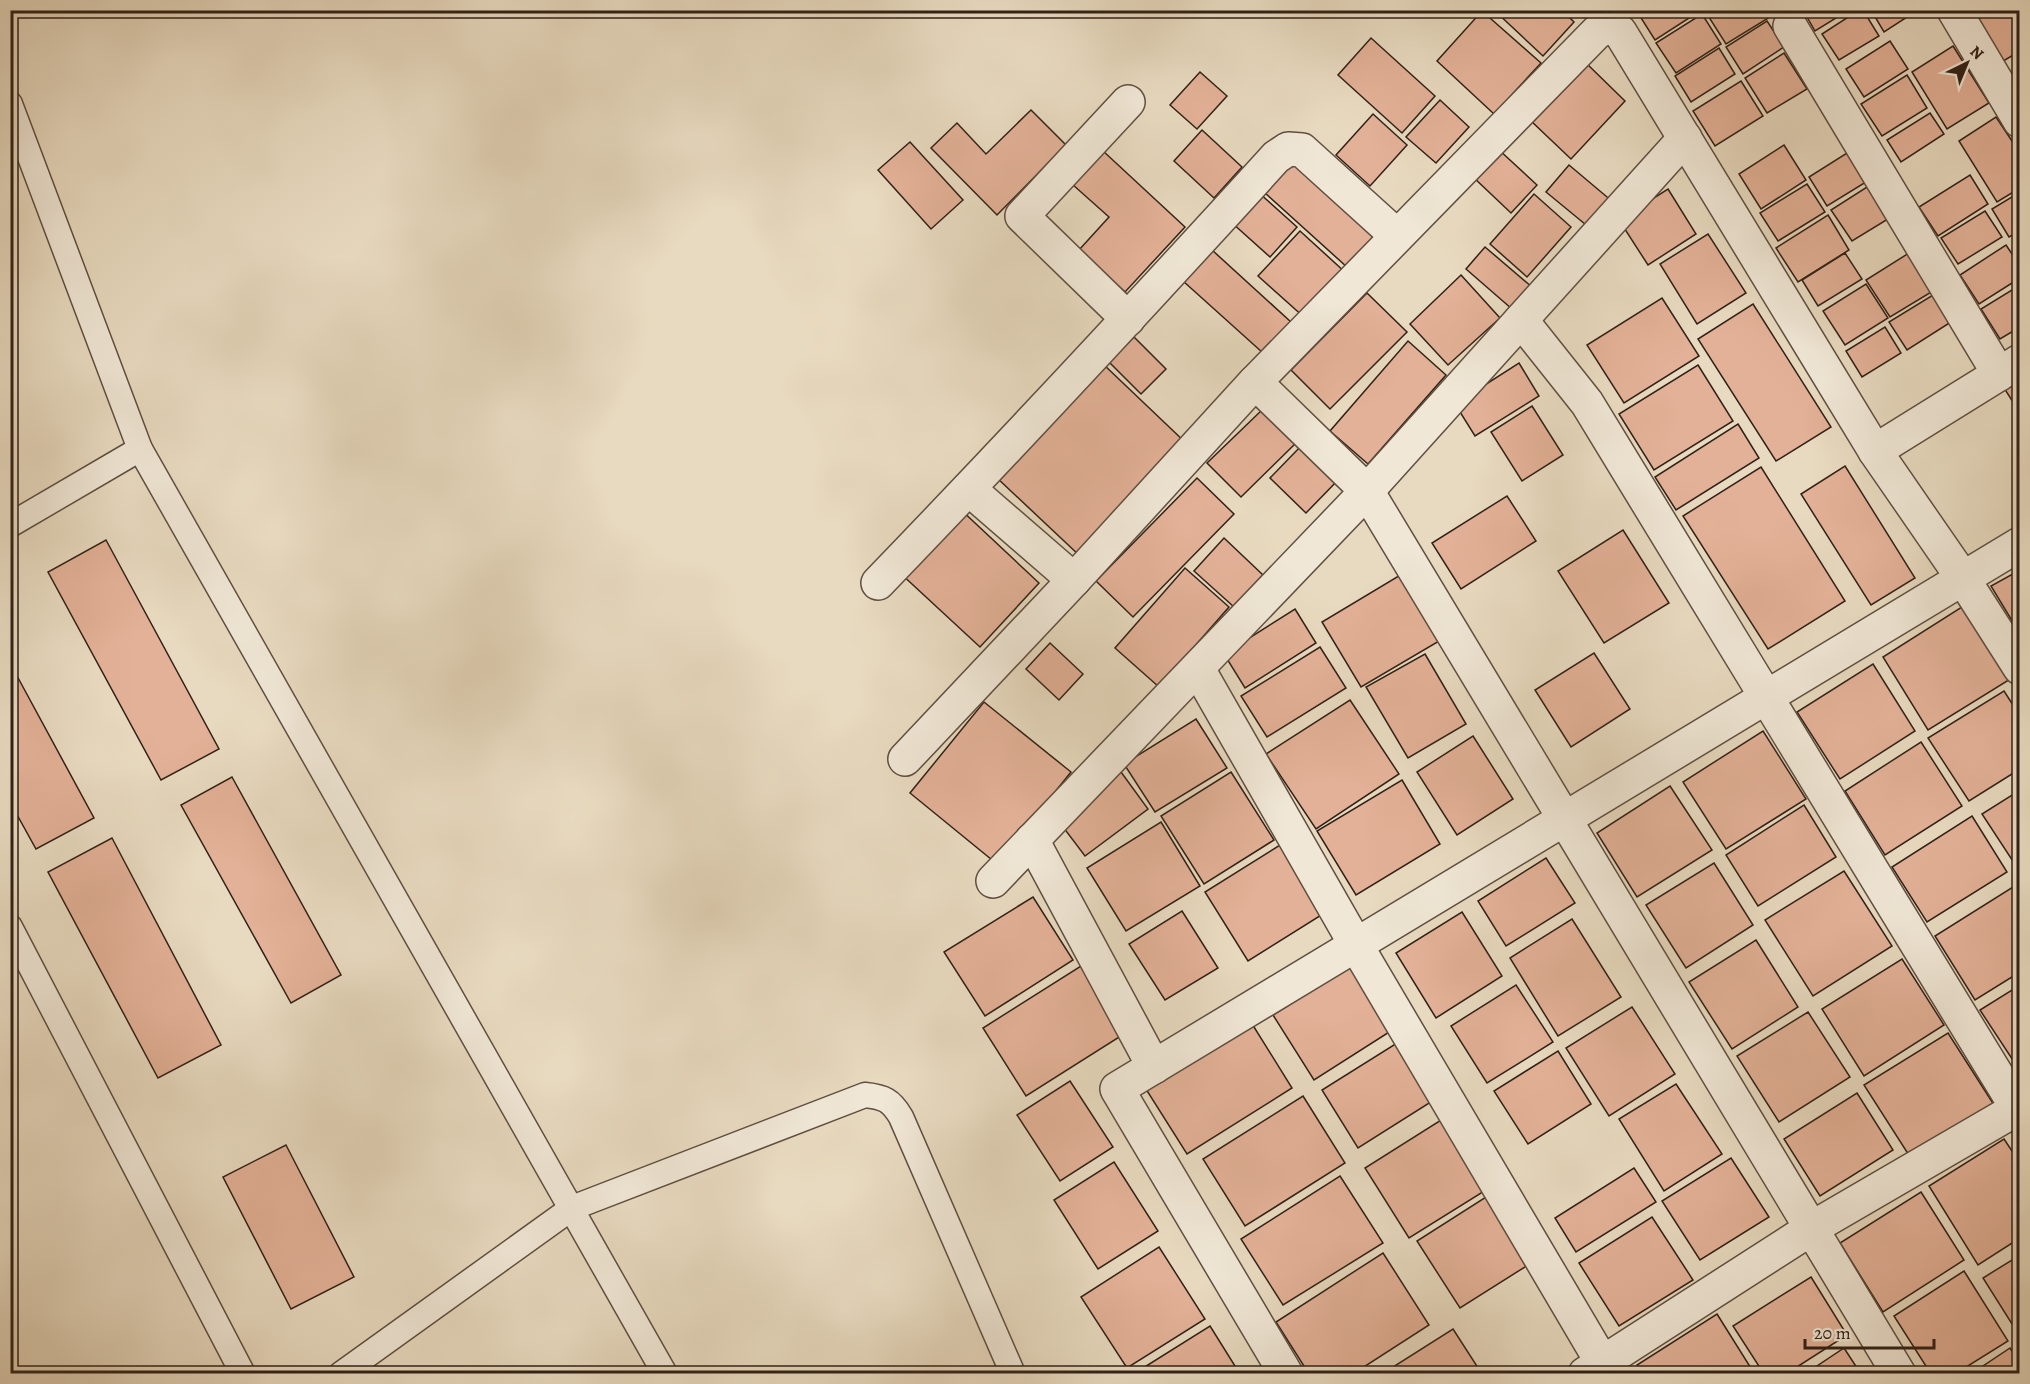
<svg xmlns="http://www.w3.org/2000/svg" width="2030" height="1384" font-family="Alegreya,serif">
<rect width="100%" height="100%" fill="#e8dac0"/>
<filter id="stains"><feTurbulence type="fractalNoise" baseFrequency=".00333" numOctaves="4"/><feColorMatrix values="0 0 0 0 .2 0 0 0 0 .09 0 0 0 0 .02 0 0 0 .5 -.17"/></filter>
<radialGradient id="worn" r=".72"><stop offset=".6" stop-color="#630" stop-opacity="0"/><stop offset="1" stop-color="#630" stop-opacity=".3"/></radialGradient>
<!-- building -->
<g fill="#e3b197" stroke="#312117" stroke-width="1.5">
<path d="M 1494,10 L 1562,10 L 1574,22 L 1543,56 Z"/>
<path d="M 1636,10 L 1700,10 L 1700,11 L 1655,40 Z"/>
<path d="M 1766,10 L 1770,17 L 1726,44 L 1705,11 Z"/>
<path d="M 1803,10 L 1849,10 L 1815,31 Z"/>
<path d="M 1859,10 L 1863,10 L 1879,36 L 1839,60 L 1822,34 Z"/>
<path d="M 1871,10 L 1918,10 L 1884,32 Z"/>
<path d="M 1966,10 L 2020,10 L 2020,51 L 2000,63 Z"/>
<path d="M 1482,11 L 1541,63 L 1494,114 L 1437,61 Z"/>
<path d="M 1702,14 L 1721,44 L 1676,73 L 1656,43 Z"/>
<path d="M 1767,21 L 1784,47 L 1743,74 L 1726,47 Z"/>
<path d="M 1371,38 L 1435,96 L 1402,133 L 1338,75 Z"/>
<path d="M 1890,41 L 1908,69 L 1864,97 L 1846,69 Z"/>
<path d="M 1953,46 L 1989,103 L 1947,129 L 1912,72 Z"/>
<path d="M 1719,48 L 1735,74 L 1691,102 L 1675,76 Z"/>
<path d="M 1784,53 L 1807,89 L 1767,113 L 1745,78 Z"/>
<path d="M 1585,62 L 1625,101 L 1571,159 L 1530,120 Z"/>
<path d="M 1200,72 L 1227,96 L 1197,129 L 1170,105 Z"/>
<path d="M 1907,75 L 1927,108 L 1882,136 L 1861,104 Z"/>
<path d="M 1741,81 L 1763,116 L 1715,146 L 1693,111 Z"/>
<path d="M 1440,100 L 1469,127 L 1436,163 L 1406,137 Z"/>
<path d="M 1031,110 L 1066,145 L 997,215 L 931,148 L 957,123 L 986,154 Z"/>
<path d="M 1930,113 L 1944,134 L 1901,162 L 1887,140 Z"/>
<path d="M 1373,114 L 1407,145 L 1370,186 L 1336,155 Z"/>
<path d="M 1996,117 L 2020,153 L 2020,188 L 1997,202 L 1959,141 Z"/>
<path d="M 1202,130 L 1242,167 L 1214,198 L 1174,161 Z"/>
<path d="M 910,142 L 963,200 L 931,229 L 878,170 Z"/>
<path d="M 1784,145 L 1806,180 L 1761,209 L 1739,174 Z"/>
<path d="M 1498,149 L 1537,185 L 1511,213 L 1472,176 Z"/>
<path d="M 1102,150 L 1185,227 L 1125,292 L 1079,250 L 1109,217 L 1072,184 Z"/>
<path d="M 1847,153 L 1866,182 L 1827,206 L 1809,177 Z"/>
<path d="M 1292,163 L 1375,239 L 1348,268 L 1265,193 Z"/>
<path d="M 1569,165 L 1613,202 L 1591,229 L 1546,192 Z"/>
<path d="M 1970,175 L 1988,204 L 1938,236 L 1919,207 Z"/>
<path d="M 1807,184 L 1825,212 L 1778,241 L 1760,213 Z"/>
<path d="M 1867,187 L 1888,219 L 1852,241 L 1831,210 Z"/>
<path d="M 1668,189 L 1696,234 L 1648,265 L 1619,220 Z"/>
<path d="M 1258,192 L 1297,227 L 1270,257 L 1231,222 Z"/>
<path d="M 2020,192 L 2020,231 L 2009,237 L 1992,209 Z"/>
<path d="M 1534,194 L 1571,227 L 1527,277 L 1490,244 Z"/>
<path d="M 1985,211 L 2002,237 L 1958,264 L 1941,238 Z"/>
<path d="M 1828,215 L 1849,250 L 1798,282 L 1776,248 Z"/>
<path d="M 1300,231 L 1346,273 L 1305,318 L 1258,276 Z"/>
<path d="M 1708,234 L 1746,293 L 1697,324 L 1660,264 Z"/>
<path d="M 2020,238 L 2020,253 L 2013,242 Z"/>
<path d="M 2006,245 L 2020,266 L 2020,278 L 1979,304 L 1960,275 Z"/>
<path d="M 1485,247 L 1532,287 L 1512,309 L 1466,269 Z"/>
<path d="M 1212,250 L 1291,322 L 1263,353 L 1183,281 Z"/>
<path d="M 1845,253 L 1862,279 L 1818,306 L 1802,280 Z"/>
<path d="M 1909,253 L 1933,291 L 1890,317 L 1866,280 Z"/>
<path d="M 1461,275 L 1500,318 L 1448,365 L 1410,324 Z"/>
<path d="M 1866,284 L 1888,318 L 1845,345 L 1823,311 Z"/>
<path d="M 2020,285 L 2020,327 L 2000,339 L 1981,309 Z"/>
<path d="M 1367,293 L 1407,332 L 1330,409 L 1291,370 Z"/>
<path d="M 1933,295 L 1951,322 L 1907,350 L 1889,322 Z"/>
<path d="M 1662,298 L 1699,356 L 1624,403 L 1587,345 Z"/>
<path d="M 1753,304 L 1831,427 L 1776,461 L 1698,339 Z"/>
<path d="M 1885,327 L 1901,353 L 1862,377 L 1846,351 Z"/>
<path d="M 1134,337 L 1166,369 L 1141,394 L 1109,362 Z"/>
<path d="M 1408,341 L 1446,375 L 1368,464 L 1330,431 Z"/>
<path d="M 1102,363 L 1187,444 L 1081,557 L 995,476 Z"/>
<path d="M 1519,363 L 1539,396 L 1475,436 L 1455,404 Z"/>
<path d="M 1698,365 L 1733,421 L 1654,470 L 1619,414 Z"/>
<path d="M 2020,378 L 2020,413 L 2004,388 Z"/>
<path d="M 1532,406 L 1563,455 L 1522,481 L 1491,432 Z"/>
<path d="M 1263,409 L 1297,442 L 1241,497 L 1207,463 Z"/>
<path d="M 1738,424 L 1759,458 L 1676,510 L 1655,477 Z"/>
<path d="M 1302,445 L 1338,480 L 1306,513 L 1270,478 Z"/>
<path d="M 1845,466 L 1915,578 L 1871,605 L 1801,494 Z"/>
<path d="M 1761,467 L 1845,601 L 1768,649 L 1683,516 Z"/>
<path d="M 1197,478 L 1234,514 L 1133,617 L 1096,581 Z"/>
<path d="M 1507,496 L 1536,541 L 1461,589 L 1432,543 Z"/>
<path d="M 959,508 L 1039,583 L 980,647 L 899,572 Z"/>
<path d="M 1623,530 L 1669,603 L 1604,643 L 1558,571 Z"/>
<path d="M 1224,538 L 1263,575 L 1234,607 L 1194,571 Z"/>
<path d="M 106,540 L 219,749 L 161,780 L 48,572 Z"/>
<path d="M 1185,568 L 1229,607 L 1159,687 L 1115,648 Z"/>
<path d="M 2020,570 L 2020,634 L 1991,586 Z"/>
<path d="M 1407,571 L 1446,637 L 1361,687 L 1322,622 Z"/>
<path d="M 1965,605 L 2012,678 L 1928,730 L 1883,657 Z"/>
<path d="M 1295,609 L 1316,643 L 1245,688 L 1224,654 Z"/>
<path d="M 1050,643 L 1083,674 L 1059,700 L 1026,669 Z"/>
<path d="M 1320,647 L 1346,688 L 1267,737 L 1241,696 Z"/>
<path d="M 1594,653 L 1630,709 L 1571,747 L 1535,690 Z"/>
<path d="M 1425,654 L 1466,724 L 1408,758 L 1366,687 Z"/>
<path d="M 10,663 L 94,818 L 36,849 L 10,802 Z"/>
<path d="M 1873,664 L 1915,731 L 1840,779 L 1797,712 Z"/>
<path d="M 2004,691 L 2020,716 L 2020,769 L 1969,801 L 1928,738 Z"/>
<path d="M 1350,700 L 1399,774 L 1316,829 L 1266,754 Z"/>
<path d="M 984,702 L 1071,772 L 997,864 L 910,793 Z"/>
<path d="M 1196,719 L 1227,768 L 1155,812 L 1124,764 Z"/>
<path d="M 1763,731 L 1806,799 L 1726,849 L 1683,782 Z"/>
<path d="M 1473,736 L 1513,799 L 1457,835 L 1417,772 Z"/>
<path d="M 1921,742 L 1962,806 L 1885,855 L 1845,791 Z"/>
<path d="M 1121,772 L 1148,809 L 1085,856 L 1057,819 Z"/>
<path d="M 1231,772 L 1274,840 L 1204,884 L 1161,816 Z"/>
<path d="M 232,777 L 341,975 L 291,1003 L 181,805 Z"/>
<path d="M 1402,780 L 1440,844 L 1356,895 L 1317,831 Z"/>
<path d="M 1670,786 L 1712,850 L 1637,897 L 1597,833 Z"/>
<path d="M 2020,790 L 2020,872 L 1982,814 Z"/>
<path d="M 1804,805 L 1836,857 L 1758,906 L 1726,855 Z"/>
<path d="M 1972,816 L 2007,872 L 1927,922 L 1892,867 Z"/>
<path d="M 1161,822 L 1200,886 L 1126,931 L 1087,868 Z"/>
<path d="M 112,838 L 221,1045 L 158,1078 L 48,872 Z"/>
<path d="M 1280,845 L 1323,914 L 1248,961 L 1205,892 Z"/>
<path d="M 1546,858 L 1575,903 L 1506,946 L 1478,901 Z"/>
<path d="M 1714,863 L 1753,925 L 1686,968 L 1646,905 Z"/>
<path d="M 1844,871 L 1892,946 L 1813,996 L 1765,920 Z"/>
<path d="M 2013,887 L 2020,898 L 2020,972 L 1975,1000 L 1935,936 Z"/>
<path d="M 1033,897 L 1073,960 L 985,1016 L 944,952 Z"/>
<path d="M 1182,911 L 1218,968 L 1165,1000 L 1129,944 Z"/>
<path d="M 1462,912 L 1502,976 L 1436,1018 L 1396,953 Z"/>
<path d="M 1572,919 L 1621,997 L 1558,1036 L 1510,958 Z"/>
<path d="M 1756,940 L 1798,1007 L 1732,1049 L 1689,982 Z"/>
<path d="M 1902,959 L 1944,1025 L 1864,1076 L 1822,1009 Z"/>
<path d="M 1354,964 L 1394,1029 L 1314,1080 L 1273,1015 Z"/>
<path d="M 1081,966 L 1124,1034 L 1026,1096 L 983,1028 Z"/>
<path d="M 1516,985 L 1553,1042 L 1487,1083 L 1451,1026 Z"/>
<path d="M 2020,985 L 2020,1071 L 1980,1010 Z"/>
<path d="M 1632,1007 L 1675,1074 L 1609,1116 L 1566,1048 Z"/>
<path d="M 1808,1012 L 1850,1077 L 1779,1122 L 1737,1056 Z"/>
<path d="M 1249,1019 L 1292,1088 L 1187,1154 L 1144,1086 Z"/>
<path d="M 1948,1033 L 1996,1108 L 1912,1160 L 1864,1085 Z"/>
<path d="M 1397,1043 L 1434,1100 L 1358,1148 L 1322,1090 Z"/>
<path d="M 1558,1051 L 1591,1104 L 1528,1144 L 1494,1091 Z"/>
<path d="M 1070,1081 L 1113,1147 L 1060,1181 L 1017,1115 Z"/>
<path d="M 1676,1084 L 1722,1154 L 1664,1191 L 1619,1119 Z"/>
<path d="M 1857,1093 L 1893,1150 L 1820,1196 L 1784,1139 Z"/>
<path d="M 1303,1096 L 1345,1163 L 1245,1226 L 1203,1159 Z"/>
<path d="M 1449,1115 L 1494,1185 L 1409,1238 L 1365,1168 Z"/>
<path d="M 2004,1139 L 2020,1163 L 2020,1238 L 1978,1265 L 1929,1186 Z"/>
<path d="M 286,1145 L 354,1277 L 291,1309 L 223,1177 Z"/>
<path d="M 1731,1158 L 1769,1217 L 1700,1260 L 1662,1201 Z"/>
<path d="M 1114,1162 L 1158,1231 L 1098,1269 L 1054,1200 Z"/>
<path d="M 1634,1168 L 1656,1202 L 1576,1252 L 1555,1218 Z"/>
<path d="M 1340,1176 L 1383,1243 L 1283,1305 L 1241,1239 Z"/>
<path d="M 1921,1192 L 1964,1260 L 1883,1312 L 1840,1243 Z"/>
<path d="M 1486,1197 L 1528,1265 L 1460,1308 L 1417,1241 Z"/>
<path d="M 1652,1217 L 1693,1280 L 1619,1326 L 1579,1263 Z"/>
<path d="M 1159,1247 L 1205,1319 L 1127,1368 L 1081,1297 Z"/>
<path d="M 1383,1253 L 1429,1325 L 1353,1374 L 1309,1374 L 1276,1322 Z"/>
<path d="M 2020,1255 L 2020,1334 L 2019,1335 L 1983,1278 Z"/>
<path d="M 1964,1271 L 2008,1341 L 1955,1374 L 1931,1374 L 1894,1316 Z"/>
<path d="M 1811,1277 L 1847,1335 L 1786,1374 L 1764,1374 L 1733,1326 Z"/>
<path d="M 1717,1314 L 1754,1373 L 1642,1374 L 1637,1365 Z"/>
<path d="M 1210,1326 L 1240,1374 L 1147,1374 L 1143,1368 Z"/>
<path d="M 1453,1329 L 1482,1374 L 1397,1374 L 1393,1367 Z"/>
<path d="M 1844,1348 L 1861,1374 L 1805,1374 Z"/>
<path d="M 2010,1348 L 2020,1364 L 2020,1374 L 1971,1374 Z"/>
</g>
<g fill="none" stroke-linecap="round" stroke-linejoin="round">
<defs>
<g id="lane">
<path d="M 10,104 L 140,449 L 665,1374"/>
<path d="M 10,525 L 140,449"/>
<path d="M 10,927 L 243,1374"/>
<path d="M 341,1374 L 572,1208 L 865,1095 C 884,1097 891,1100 901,1117 L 1013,1374"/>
</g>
<g id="street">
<path d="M 1954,10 L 2020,121"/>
<path d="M 1790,26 L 1999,374"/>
<path d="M 1128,102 L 1022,216 L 1128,319"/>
<path d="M 1521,320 L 1587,403 L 2020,1113"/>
<path d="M 1255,382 L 1367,491 L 1899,1374"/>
<path d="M 1875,451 L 2020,361"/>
<path d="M 969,489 L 1074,580"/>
<path d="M 878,583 C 1013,443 1145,301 1276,157 L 1288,149 L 1302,150 L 1397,236"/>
<path d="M 1198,669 L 1356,945 L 1609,1374"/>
<path d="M 905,759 L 1074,580 L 1255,382 L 1597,32 C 1606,27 1611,27 1620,32 L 1875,451 L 1962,577 L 2020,668"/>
<path d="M 1032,840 L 1154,1067"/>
<path d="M 993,881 L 1367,491 L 1685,138"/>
<path d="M 1286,1374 L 1117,1089 L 2020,544"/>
<path d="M 1585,1374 L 1812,1228 L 2020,1107"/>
</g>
</defs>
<!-- lane casing -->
<use href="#lane" stroke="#5f4f41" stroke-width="27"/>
<!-- street casing -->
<use href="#street" stroke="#5f4f41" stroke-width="36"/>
<!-- lane -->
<use href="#lane" stroke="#f0e7d6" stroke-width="24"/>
<!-- street -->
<use href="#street" stroke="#f0e7d6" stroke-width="33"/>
</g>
<!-- margin -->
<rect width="2030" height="1384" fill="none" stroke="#e8dac0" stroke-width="36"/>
<rect x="12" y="12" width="2006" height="1360" fill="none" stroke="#312117" stroke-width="3"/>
<rect x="18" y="18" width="1994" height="1348" fill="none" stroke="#312117" stroke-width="1.5"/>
<!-- north arrow -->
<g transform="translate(1967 63) rotate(43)" stroke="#f0e7d6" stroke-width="4.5" paint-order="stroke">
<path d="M0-4.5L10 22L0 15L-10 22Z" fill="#312117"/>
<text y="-9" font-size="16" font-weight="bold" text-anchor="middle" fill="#312117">N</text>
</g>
<!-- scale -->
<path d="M1805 1339v9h129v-9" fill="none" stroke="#312117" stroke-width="3"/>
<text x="1814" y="1339" font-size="18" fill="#312117" stroke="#f0e7d6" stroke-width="4.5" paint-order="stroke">20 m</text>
<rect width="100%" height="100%" filter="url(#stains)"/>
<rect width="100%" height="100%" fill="url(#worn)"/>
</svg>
